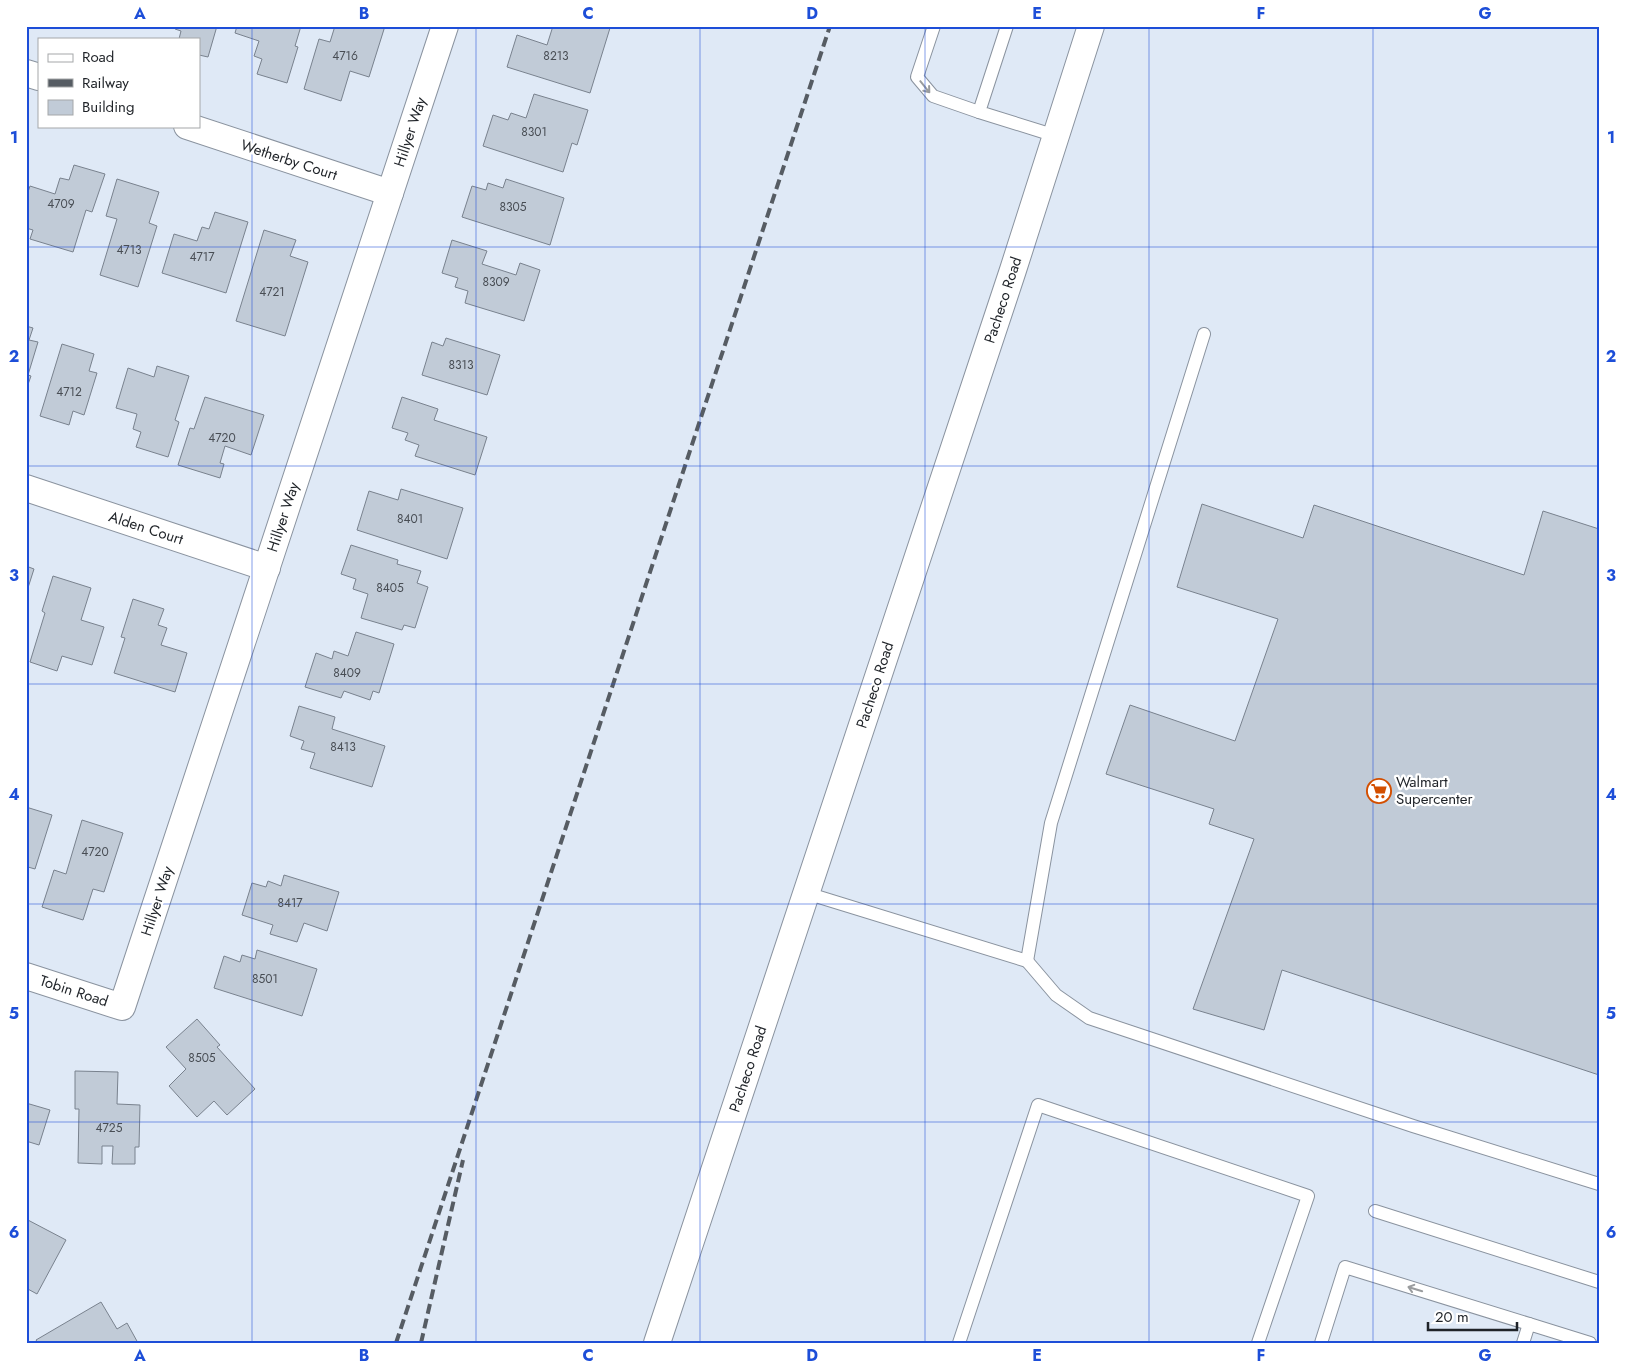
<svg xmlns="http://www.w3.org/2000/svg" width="1625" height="1369" font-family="Jost,sans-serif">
<rect width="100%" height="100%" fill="#dfe9f6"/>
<!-- building -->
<g fill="#c1cbd7" stroke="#79828e">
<path d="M 176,26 L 217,26 L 208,57 L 199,55 L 199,39 L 179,39 L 181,31 L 175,29 Z"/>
<path d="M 237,26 L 301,26 L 295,46 L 298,47 L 287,83 L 257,74 L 262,59 L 254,56 L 259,41 L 235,33 Z"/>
<path d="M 335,26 L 385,26 L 369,77 L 350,71 L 341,101 L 304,89 L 319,39 L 330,42 Z"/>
<path d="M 553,26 L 610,28 L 590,93 L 507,67 L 517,35 L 547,45 Z"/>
<path d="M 534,94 L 588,110 L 577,145 L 572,143 L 563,172 L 483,146 L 493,115 L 508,120 L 511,113 L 526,118 Z"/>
<path d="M 74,165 L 105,174 L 92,212 L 86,210 L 73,252 L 30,239 L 33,230 L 26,228 L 26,198 L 30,186 L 55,194 L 60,178 L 69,180 Z"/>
<path d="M 117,179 L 159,192 L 149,223 L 157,226 L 138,287 L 100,275 L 117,219 L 106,216 Z"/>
<path d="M 506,179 L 564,198 L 550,245 L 462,217 L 472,186 L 486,190 L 488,183 L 503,188 Z"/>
<path d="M 215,212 L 248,222 L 226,293 L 162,273 L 174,234 L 197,241 L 202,227 L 209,229 Z"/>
<path d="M 264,230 L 296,240 L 290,256 L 308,262 L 285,336 L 236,321 Z"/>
<path d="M 452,240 L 487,251 L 482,264 L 516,275 L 520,263 L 540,270 L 524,321 L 465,303 L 468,291 L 455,287 L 458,278 L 442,273 Z"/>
<path d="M 26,326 L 33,328 L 29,340 L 38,342 L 28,375 L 31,376 L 26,390 Z"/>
<path d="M 446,338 L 500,355 L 487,395 L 422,375 L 432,342 L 443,346 Z"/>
<path d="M 62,344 L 94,354 L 89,371 L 97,373 L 84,415 L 73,411 L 69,425 L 40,416 Z"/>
<path d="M 157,366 L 189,376 L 175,420 L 179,422 L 168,457 L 136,447 L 141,432 L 133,429 L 137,414 L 116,408 L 128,368 L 154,377 Z"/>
<path d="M 205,397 L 264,415 L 251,455 L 225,446 L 220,463 L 224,464 L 220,478 L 178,465 L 190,428 L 194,429 Z"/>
<path d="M 402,397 L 438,409 L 434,420 L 487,437 L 475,475 L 415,456 L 419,445 L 405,440 L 408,433 L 392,428 Z"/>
<path d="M 401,489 L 463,508 L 447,559 L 357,530 L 369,491 L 398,500 Z"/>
<path d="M 1202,504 L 1303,538 L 1314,505 L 1524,575 L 1543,511 L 1599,529 L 1599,1075 L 1282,970 L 1264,1030 L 1193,1009 L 1254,839 L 1209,824 L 1214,809 L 1106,774 L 1130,705 L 1235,741 L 1278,619 L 1177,587 Z"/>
<path d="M 351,545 L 398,560 L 397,564 L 421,571 L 417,583 L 428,587 L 415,628 L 404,625 L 402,630 L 361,618 L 368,594 L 353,589 L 356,579 L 341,574 Z"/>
<path d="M 26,566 L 34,569 L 26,594 Z"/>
<path d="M 53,576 L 91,588 L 81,620 L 104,627 L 92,665 L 62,656 L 57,671 L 30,662 L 45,613 L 42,611 Z"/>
<path d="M 133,599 L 164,609 L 158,625 L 167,628 L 161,645 L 187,653 L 175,692 L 114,673 L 125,638 L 121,637 Z"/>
<path d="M 356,632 L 394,644 L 379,693 L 373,691 L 370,700 L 344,691 L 341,698 L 305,687 L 316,653 L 332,659 L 334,651 L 348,656 Z"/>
<path d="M 299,706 L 335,717 L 332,729 L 385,746 L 372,787 L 310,768 L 315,753 L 301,749 L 304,741 L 290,736 Z"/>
<path d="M 26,807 L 52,815 L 35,869 L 28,867 L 26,872 Z"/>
<path d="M 82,820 L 123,833 L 104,892 L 93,889 L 83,920 L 42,907 L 54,870 L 66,874 Z"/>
<path d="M 284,875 L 339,892 L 327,931 L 304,923 L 297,942 L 270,934 L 273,925 L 242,915 L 252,883 L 266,887 L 268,881 L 281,886 Z"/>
<path d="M 257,950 L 317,969 L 302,1016 L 214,988 L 224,956 L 240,962 L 242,955 L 255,959 Z"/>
<path d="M 197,1019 L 220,1045 L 217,1047 L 255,1089 L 227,1115 L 214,1101 L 197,1117 L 169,1086 L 186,1069 L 166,1047 Z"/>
<path d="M 75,1071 L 118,1072 L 117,1104 L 140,1105 L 139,1147 L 135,1147 L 135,1164 L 112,1164 L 113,1146 L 102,1146 L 102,1164 L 78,1163 L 79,1109 L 75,1109 Z"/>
<path d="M 26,1103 L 50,1110 L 39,1145 L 26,1141 Z"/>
<path d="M 26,1219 L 66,1240 L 37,1294 L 26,1288 Z"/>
<path d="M 101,1302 L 117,1329 L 127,1323 L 138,1343 L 38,1343 L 36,1340 Z"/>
</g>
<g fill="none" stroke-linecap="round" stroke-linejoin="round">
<defs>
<g id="service">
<path d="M 934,26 L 917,77 L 933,96 L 979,112"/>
<path d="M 1007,26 L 979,112 L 1056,136"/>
<path d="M 806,893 L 1027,961 L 1051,823 L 1204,334"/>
<path d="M 1027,961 L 1056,995 L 1089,1018 L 1413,1126 L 1599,1184"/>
<path d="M 1375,1211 L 1599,1282"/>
<path d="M 959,1343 L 1038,1105 L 1308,1196 L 1258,1343"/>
<path d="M 1321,1343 L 1345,1267 L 1529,1324"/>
<path d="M 1523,1343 L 1529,1324 L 1590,1343"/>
</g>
<g id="minor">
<path d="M 26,73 L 39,77"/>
<path d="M 187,126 L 390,193"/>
<path d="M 26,488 L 267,568"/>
<path d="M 26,976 L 122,1007 L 445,26"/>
<path d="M 657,1343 L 1013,270 L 1091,26"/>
</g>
</defs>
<!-- service casing -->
<use href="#service" stroke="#8a939f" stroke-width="14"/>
<!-- minor casing -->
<use href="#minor" stroke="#8a939f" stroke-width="28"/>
<!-- service -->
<use href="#service" stroke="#fff" stroke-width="12"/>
<!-- minor -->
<use href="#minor" stroke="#fff" stroke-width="26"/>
<!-- rail -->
<g stroke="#565c63" stroke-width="4" stroke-dasharray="10 5" stroke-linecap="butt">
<path d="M 396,1343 L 830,26"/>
<path d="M 421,1343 L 463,1160"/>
</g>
</g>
<!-- one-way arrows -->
<defs><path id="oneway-shaft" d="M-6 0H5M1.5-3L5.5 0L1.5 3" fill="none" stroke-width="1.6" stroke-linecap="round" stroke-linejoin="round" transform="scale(1.25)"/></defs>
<g stroke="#9a9c9e">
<use href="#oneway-shaft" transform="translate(925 87) rotate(51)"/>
<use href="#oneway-shaft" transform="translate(1415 1289) rotate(-163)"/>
</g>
<!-- grid -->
<path fill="none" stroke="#1d4ed8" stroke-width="1" stroke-opacity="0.55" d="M 252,26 L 252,1343M 476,26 L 476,1343M 700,26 L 700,1343M 925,26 L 925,1343M 1149,26 L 1149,1343M 1373,26 L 1373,1343M 26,247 L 1599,247M 26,466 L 1599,466M 26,684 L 1599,684M 26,904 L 1599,904M 26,1122 L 1599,1122"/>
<!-- icons -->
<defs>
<symbol id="supermarket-ring" viewBox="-11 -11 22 22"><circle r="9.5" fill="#fff" stroke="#d34f00" stroke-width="1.5"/><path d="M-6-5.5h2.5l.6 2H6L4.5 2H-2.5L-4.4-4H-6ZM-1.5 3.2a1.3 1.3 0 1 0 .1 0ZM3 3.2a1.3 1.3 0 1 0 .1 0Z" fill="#d34f00"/></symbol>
</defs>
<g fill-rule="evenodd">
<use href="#supermarket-ring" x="1365" y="777" width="28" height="28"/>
</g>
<g text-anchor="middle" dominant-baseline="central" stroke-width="4.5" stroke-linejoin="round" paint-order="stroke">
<!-- number labels -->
<g font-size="12" fill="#484d54">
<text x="345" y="56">4716</text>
<text x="556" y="56">8213</text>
<text x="534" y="132">8301</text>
<text x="61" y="204">4709</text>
<text x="513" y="207">8305</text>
<text x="129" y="250">4713</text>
<text x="202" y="257">4717</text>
<text x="496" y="282">8309</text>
<text x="272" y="292">4721</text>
<text x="461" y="365">8313</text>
<text x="69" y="392">4712</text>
<text x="222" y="438">4720</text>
<text x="410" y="519">8401</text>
<text x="390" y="588">8405</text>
<text x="347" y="673">8409</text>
<text x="343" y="747">8413</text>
<text x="95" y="852">4720</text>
<text x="290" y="903">8417</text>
<text x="265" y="979">8501</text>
<text x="202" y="1058">8505</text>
<text x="109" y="1128">4725</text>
</g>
<!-- street labels -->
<g font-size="15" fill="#1f2328" stroke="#fff">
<text transform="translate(410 132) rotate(-72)">Hillyer Way</text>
<text transform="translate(289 160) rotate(18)">Wetherby Court</text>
<text transform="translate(1003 300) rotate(-72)">Pacheco Road</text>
<text transform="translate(283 517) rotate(-72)">Hillyer Way</text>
<text transform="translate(146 528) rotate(18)">Alden Court</text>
<text transform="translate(875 685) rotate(-72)">Pacheco Road</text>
<text transform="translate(157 901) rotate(-72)">Hillyer Way</text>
<text transform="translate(74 991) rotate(18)">Tobin Road</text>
<text transform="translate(748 1069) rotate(-72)">Pacheco Road</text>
</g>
<!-- poi labels -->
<g font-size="15" fill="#1f2328" stroke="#fff" text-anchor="start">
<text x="1396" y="782">Walmart<tspan x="1396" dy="17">Supercenter</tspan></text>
</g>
</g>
<!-- border -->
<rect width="1625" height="1369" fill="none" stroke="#ffffff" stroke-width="55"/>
<!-- legend -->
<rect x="38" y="38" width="162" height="90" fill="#ffffff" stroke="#a5a7a9"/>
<rect x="48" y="54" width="25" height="8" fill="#ffffff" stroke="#a5a7a9"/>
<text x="82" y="62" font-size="15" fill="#1f2328">Road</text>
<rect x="48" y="79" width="25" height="8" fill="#565c63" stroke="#a5a7a9"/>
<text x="82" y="88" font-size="15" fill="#1f2328">Railway</text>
<rect x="48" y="100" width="25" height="15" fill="#c1cbd7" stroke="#a5a7a9"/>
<text x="82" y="112" font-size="15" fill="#1f2328">Building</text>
<!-- scale -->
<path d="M1428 1322v8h89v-8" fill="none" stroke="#1f2328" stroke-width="2.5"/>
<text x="1435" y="1322" font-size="15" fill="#1f2328" stroke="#ffffff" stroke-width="4" paint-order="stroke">20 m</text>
<rect x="28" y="28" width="1570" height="1314" fill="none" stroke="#1d4ed8" stroke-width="2"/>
<g font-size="16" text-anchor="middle" font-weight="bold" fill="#1d4ed8">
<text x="140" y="19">A</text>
<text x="364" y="19">B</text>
<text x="588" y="19">C</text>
<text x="812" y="19">D</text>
<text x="1037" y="19">E</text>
<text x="1261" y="19">F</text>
<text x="1485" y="19">G</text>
<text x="14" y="143">1</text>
<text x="1611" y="143">1</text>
<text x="14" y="362">2</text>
<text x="1611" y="362">2</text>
<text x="14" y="581">3</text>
<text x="1611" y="581">3</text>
<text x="14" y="800">4</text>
<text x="1611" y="800">4</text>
<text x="14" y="1019">5</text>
<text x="1611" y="1019">5</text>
<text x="14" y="1238">6</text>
<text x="1611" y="1238">6</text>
<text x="140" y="1361">A</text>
<text x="364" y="1361">B</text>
<text x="588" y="1361">C</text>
<text x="812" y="1361">D</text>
<text x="1037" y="1361">E</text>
<text x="1261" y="1361">F</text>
<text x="1485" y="1361">G</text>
</g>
</svg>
